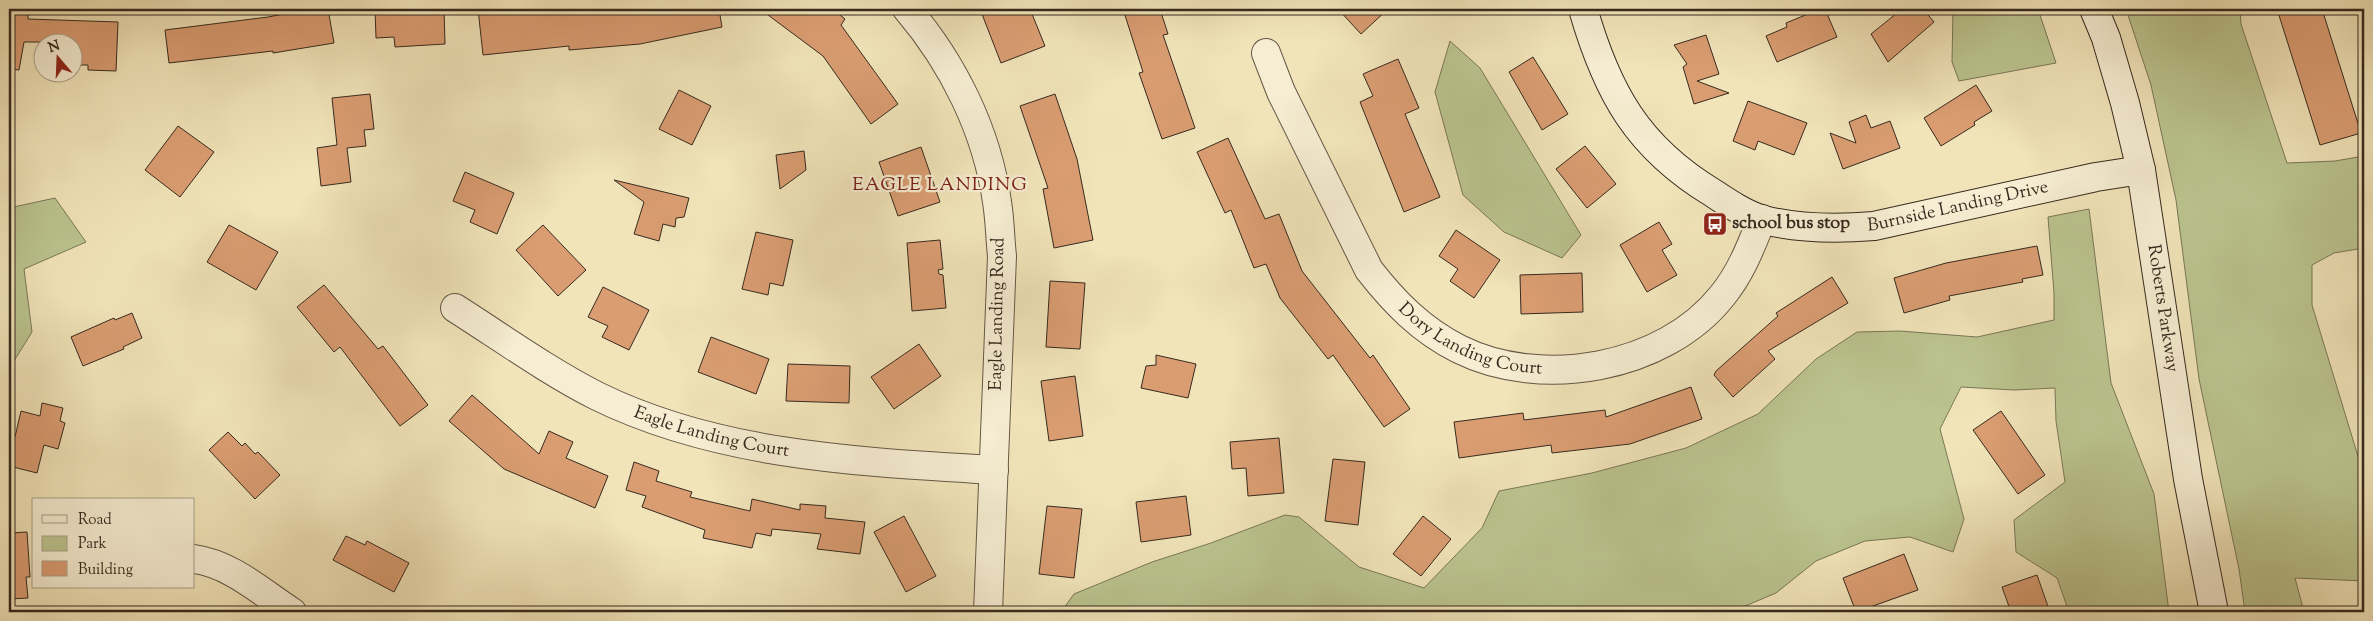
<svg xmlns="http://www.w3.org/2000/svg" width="2373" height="621" font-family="'Sorts Mill Goudy',serif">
<rect width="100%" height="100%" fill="#f1e4b9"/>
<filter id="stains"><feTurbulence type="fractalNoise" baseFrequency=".004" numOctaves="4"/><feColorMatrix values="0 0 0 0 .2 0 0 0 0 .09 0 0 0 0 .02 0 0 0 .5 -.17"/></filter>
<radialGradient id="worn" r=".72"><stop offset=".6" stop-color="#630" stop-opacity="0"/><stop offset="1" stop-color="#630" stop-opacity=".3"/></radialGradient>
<!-- green -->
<g fill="#bbc48f" stroke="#797757">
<path d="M 1953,9 L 2038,9 L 2056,63 L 1959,81 L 1952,62 Z"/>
<path d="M 2126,9 L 2240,9 L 2241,24 L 2287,163 L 2335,161 L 2364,156 L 2364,248 L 2334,253 L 2312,265 L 2312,305 L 2364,476 L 2364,581 L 2295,578 L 2304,612 L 2245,612 L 2239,569 L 2199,379 L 2176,200 L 2151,85 Z"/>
<path d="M 1450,41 L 1480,68 L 1581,235 L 1562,258 L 1504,232 L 1463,195 L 1435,92 Z"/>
<path d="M 55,198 L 86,242 L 24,269 L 32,332 L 9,369 L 9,208 Z"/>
<path d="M 2089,209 L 2111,383 L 2154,494 L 2169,612 L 2069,612 L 2057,578 L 2016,552 L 2014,520 L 2065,482 L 2056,421 L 2055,388 L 2014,390 L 1961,387 L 1940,429 L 1964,519 L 1953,552 L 1910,537 L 1865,541 L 1816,561 L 1776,593 L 1731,612 L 1061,612 L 1074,594 L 1152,562 L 1211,543 L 1285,515 L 1299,517 L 1359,567 L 1424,588 L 1482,528 L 1499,491 L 1592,473 L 1686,448 L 1758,414 L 1816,359 L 1857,332 L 1900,331 L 1977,337 L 2054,320 L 2054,293 L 2048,217 Z"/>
</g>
<!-- building -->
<g fill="#da9d72" stroke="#372a1f">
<path d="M 310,9 L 328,9 L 334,43 L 273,53 L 273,51 L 169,63 L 165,30 L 268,17 Z"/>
<path d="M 375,9 L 444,9 L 445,44 L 395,47 L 394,37 L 376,38 Z"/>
<path d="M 478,9 L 719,9 L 722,27 L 640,44 L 569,50 L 569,46 L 483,55 Z"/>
<path d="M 760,9 L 833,9 L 845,19 L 841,25 L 898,104 L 871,124 L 823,56 Z"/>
<path d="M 980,9 L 1030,9 L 1045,46 L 1001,63 Z"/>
<path d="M 1123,9 L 1160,9 L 1168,34 L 1163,35 L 1195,128 L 1162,139 L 1139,73 L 1143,72 Z"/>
<path d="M 1338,9 L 1388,9 L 1361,34 Z"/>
<path d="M 1820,9 L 1825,9 L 1837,37 L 1777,62 L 1766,36 L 1787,27 L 1786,23 Z"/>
<path d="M 1902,9 L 1923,9 L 1934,22 L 1888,62 L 1871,34 Z"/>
<path d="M 2277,9 L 2322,9 L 2361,133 L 2320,145 Z"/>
<path d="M 9,11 L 28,15 L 28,19 L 118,22 L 116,71 L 88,70 L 88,65 L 72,65 L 72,42 L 24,42 L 19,70 L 9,69 Z"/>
<path d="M 1706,35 L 1719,74 L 1697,81 L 1729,93 L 1694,104 L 1683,67 L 1687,64 L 1674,45 Z"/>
<path d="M 1533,57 L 1568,114 L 1542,130 L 1509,72 Z"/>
<path d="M 1398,59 L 1419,108 L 1405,114 L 1440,197 L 1404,212 L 1360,102 L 1373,96 L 1363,74 Z"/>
<path d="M 1976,85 L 1992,111 L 1974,122 L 1975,125 L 1941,146 L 1924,118 Z"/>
<path d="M 679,90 L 711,106 L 692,145 L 659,129 Z"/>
<path d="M 370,94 L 374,129 L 364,130 L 366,146 L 347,148 L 351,182 L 321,186 L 317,148 L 337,145 L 332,98 Z"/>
<path d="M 1055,94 L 1077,159 L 1093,240 L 1054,248 L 1043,189 L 1048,188 L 1020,106 Z"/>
<path d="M 1748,101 L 1807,123 L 1794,155 L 1758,141 L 1755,150 L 1733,141 Z"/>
<path d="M 1866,115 L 1871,128 L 1890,121 L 1900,148 L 1843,169 L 1830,133 L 1856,143 L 1849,122 Z"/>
<path d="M 178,126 L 214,152 L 180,197 L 145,170 Z"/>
<path d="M 1228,138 L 1265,219 L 1279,214 L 1302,271 L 1370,358 L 1373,355 L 1410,409 L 1384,427 L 1333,355 L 1328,359 L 1280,298 L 1266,264 L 1254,268 L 1231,210 L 1225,213 L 1197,152 Z"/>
<path d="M 1585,146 L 1616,184 L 1587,208 L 1556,169 Z"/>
<path d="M 921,147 L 940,202 L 898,216 L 879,162 Z"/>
<path d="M 804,151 L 806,170 L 780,189 L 776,155 Z"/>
<path d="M 465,172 L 514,193 L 497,234 L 470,222 L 475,210 L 453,201 Z"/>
<path d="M 614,180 L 689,198 L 684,217 L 676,218 L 675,227 L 663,224 L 659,241 L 634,234 L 644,202 Z"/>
<path d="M 1659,222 L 1672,244 L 1662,250 L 1677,275 L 1647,292 L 1620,245 Z"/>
<path d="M 229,225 L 278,252 L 256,290 L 207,262 Z"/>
<path d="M 543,225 L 586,270 L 558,296 L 516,250 Z"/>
<path d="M 1456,230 L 1500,260 L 1474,298 L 1450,281 L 1458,269 L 1439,256 Z"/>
<path d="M 756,232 L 793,240 L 783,286 L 770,283 L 768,295 L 742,289 Z"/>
<path d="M 940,240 L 943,269 L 938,270 L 939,274 L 943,275 L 946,308 L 912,311 L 907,243 Z"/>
<path d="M 2037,246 L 2043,275 L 2022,279 L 2023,282 L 1949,296 L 1950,300 L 1904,313 L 1894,278 L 1946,263 Z"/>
<path d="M 1582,273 L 1583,312 L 1521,314 L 1520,275 Z"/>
<path d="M 1832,277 L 1848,303 L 1768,351 L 1775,359 L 1733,397 L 1714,375 L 1716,371 L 1778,316 L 1776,313 Z"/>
<path d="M 1050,281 L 1085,283 L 1080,349 L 1046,347 Z"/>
<path d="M 324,285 L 378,349 L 383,346 L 428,405 L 400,426 L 340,347 L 334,352 L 297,307 Z"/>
<path d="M 603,287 L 649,310 L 629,350 L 602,337 L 608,326 L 588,317 Z"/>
<path d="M 132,313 L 142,338 L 123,347 L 124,349 L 83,366 L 71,337 L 114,318 L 115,320 Z"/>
<path d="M 711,337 L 769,359 L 756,394 L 698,372 Z"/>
<path d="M 919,344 L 941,376 L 894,409 L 871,377 Z"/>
<path d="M 1156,355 L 1196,364 L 1188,398 L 1141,388 L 1146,366 L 1156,365 Z"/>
<path d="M 788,364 L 850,366 L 849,403 L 786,401 Z"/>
<path d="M 1075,376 L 1083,436 L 1049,441 L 1041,381 Z"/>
<path d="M 1691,387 L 1702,419 L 1630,444 L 1552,453 L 1551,445 L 1459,458 L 1454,422 L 1523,413 L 1524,420 L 1605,410 L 1606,417 Z"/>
<path d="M 472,395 L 539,454 L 549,431 L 573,442 L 566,458 L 608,476 L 595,508 L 504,469 L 449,421 Z"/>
<path d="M 42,403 L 63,408 L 60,421 L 65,423 L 58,449 L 44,445 L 37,473 L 9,466 L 9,436 L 15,437 L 21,411 L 40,416 Z"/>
<path d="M 2001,411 L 2045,475 L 2018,494 L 1973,430 Z"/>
<path d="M 228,432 L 242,446 L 245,443 L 255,454 L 258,452 L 280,475 L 255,499 L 209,450 Z"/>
<path d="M 1279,438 L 1284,493 L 1248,496 L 1246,468 L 1232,469 L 1230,442 Z"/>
<path d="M 1333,459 L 1365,462 L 1358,525 L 1325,521 Z"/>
<path d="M 634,462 L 659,471 L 656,481 L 692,492 L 690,497 L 750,511 L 752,499 L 800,510 L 800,504 L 826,506 L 825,518 L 865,522 L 860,554 L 817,549 L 821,534 L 772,529 L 771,536 L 756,533 L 752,548 L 703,538 L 705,530 L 642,507 L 646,496 L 626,490 Z"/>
<path d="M 1186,496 L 1191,535 L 1141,542 L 1136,502 Z"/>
<path d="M 1047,506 L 1082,509 L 1074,578 L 1039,574 Z"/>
<path d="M 904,516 L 936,576 L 906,592 L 874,532 Z"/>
<path d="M 1423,516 L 1451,539 L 1421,576 L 1393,554 Z"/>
<path d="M 27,532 L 30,577 L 26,577 L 28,598 L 9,599 L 9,533 Z"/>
<path d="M 346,536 L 365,545 L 367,541 L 409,563 L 394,592 L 333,560 Z"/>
<path d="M 1904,554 L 1918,590 L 1856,612 L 1843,578 Z"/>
<path d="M 2037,575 L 2050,612 L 2011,612 L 2002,587 Z"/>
</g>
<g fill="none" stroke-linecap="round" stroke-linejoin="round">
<defs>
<g id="street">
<path d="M 907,9 C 953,63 987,131 997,202 C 1000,220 1000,238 1002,256 L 988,612"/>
<path id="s1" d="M 1266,53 L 1281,92 L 1369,270 C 1394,302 1421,330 1459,349 C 1541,390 1664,369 1722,296 C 1741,273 1751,246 1762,219"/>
<path id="s2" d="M 455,308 C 502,338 548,371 597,396 C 719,456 861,462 994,470"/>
<path d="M 194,559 C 231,564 261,592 292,612"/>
</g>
<g id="secondary">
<path id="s3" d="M 1583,9 C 1607,92 1637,147 1713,193 C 1728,203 1746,215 1764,220 C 1800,229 1837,229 1874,226 L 2096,177 L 2141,170"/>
<path id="s4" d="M 2094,9 L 2106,38 L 2125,103 L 2141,170 L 2188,479 L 2214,612"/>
</g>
</defs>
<!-- street casing -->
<use href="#street" stroke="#665846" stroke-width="30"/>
<!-- secondary casing -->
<use href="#secondary" stroke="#372a1f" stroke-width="30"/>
<!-- street -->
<use href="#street" stroke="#f6edd2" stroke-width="28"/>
<!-- secondary -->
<use href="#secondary" stroke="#f6edd2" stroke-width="28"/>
</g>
<!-- icons -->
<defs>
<symbol id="bus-square" viewBox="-11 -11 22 22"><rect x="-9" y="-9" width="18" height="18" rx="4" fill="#8f2418" stroke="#f6edd2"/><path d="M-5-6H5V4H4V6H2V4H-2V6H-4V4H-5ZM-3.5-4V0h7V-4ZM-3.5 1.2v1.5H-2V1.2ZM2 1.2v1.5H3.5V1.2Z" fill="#fff"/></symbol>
</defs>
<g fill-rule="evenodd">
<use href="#bus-square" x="1701" y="210" width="28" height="28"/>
</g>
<g text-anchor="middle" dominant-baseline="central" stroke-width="4.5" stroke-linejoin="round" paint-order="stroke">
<!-- street labels -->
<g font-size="18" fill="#372a1f" stroke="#f6edd2">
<text stroke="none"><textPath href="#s3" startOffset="486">Burnside Landing Drive</textPath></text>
<text stroke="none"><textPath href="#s4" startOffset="308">Roberts Parkway</textPath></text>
<text transform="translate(998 314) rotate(-89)">Eagle Landing Road</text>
<text stroke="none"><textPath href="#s1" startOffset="368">Dory Landing Court</textPath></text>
<text stroke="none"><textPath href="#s2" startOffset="288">Eagle Landing Court</textPath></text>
</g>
<!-- poi labels -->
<g font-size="18" font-weight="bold" fill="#372a1f" stroke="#f6edd2" text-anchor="start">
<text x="1732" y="224">school bus stop</text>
</g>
<!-- neighbourhood labels -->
<g font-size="19" letter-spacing="1" fill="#7a1f14" stroke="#f6edd2">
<text x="940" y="185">EAGLE LANDING</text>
</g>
</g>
<!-- margin -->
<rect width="2373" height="621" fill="none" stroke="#f1e4b9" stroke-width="30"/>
<rect x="10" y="10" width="2353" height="601" fill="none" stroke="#372a1f" stroke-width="2.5"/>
<rect x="15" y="15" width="2343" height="591" fill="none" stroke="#372a1f"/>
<!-- legend -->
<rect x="32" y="498" width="162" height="90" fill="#f6edd2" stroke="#aa9f8a"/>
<rect x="42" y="515" width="25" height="8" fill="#f6edd2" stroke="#aa9f8a"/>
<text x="78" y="524" font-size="15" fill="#372a1f">Road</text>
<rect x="42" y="536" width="25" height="15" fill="#bbc48f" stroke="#aa9f8a"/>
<text x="78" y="548" font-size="15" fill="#372a1f">Park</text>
<rect x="42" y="561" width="25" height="15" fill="#da9d72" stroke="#aa9f8a"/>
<text x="78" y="574" font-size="15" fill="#372a1f">Building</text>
<!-- north arrow -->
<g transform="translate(58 58) rotate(341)"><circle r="24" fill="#f6edd2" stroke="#aa9f8a"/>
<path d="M0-4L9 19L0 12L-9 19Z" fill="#8f2418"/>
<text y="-8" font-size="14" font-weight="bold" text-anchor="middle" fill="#372a1f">N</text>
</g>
<rect width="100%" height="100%" filter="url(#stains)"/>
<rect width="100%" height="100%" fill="url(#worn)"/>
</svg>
